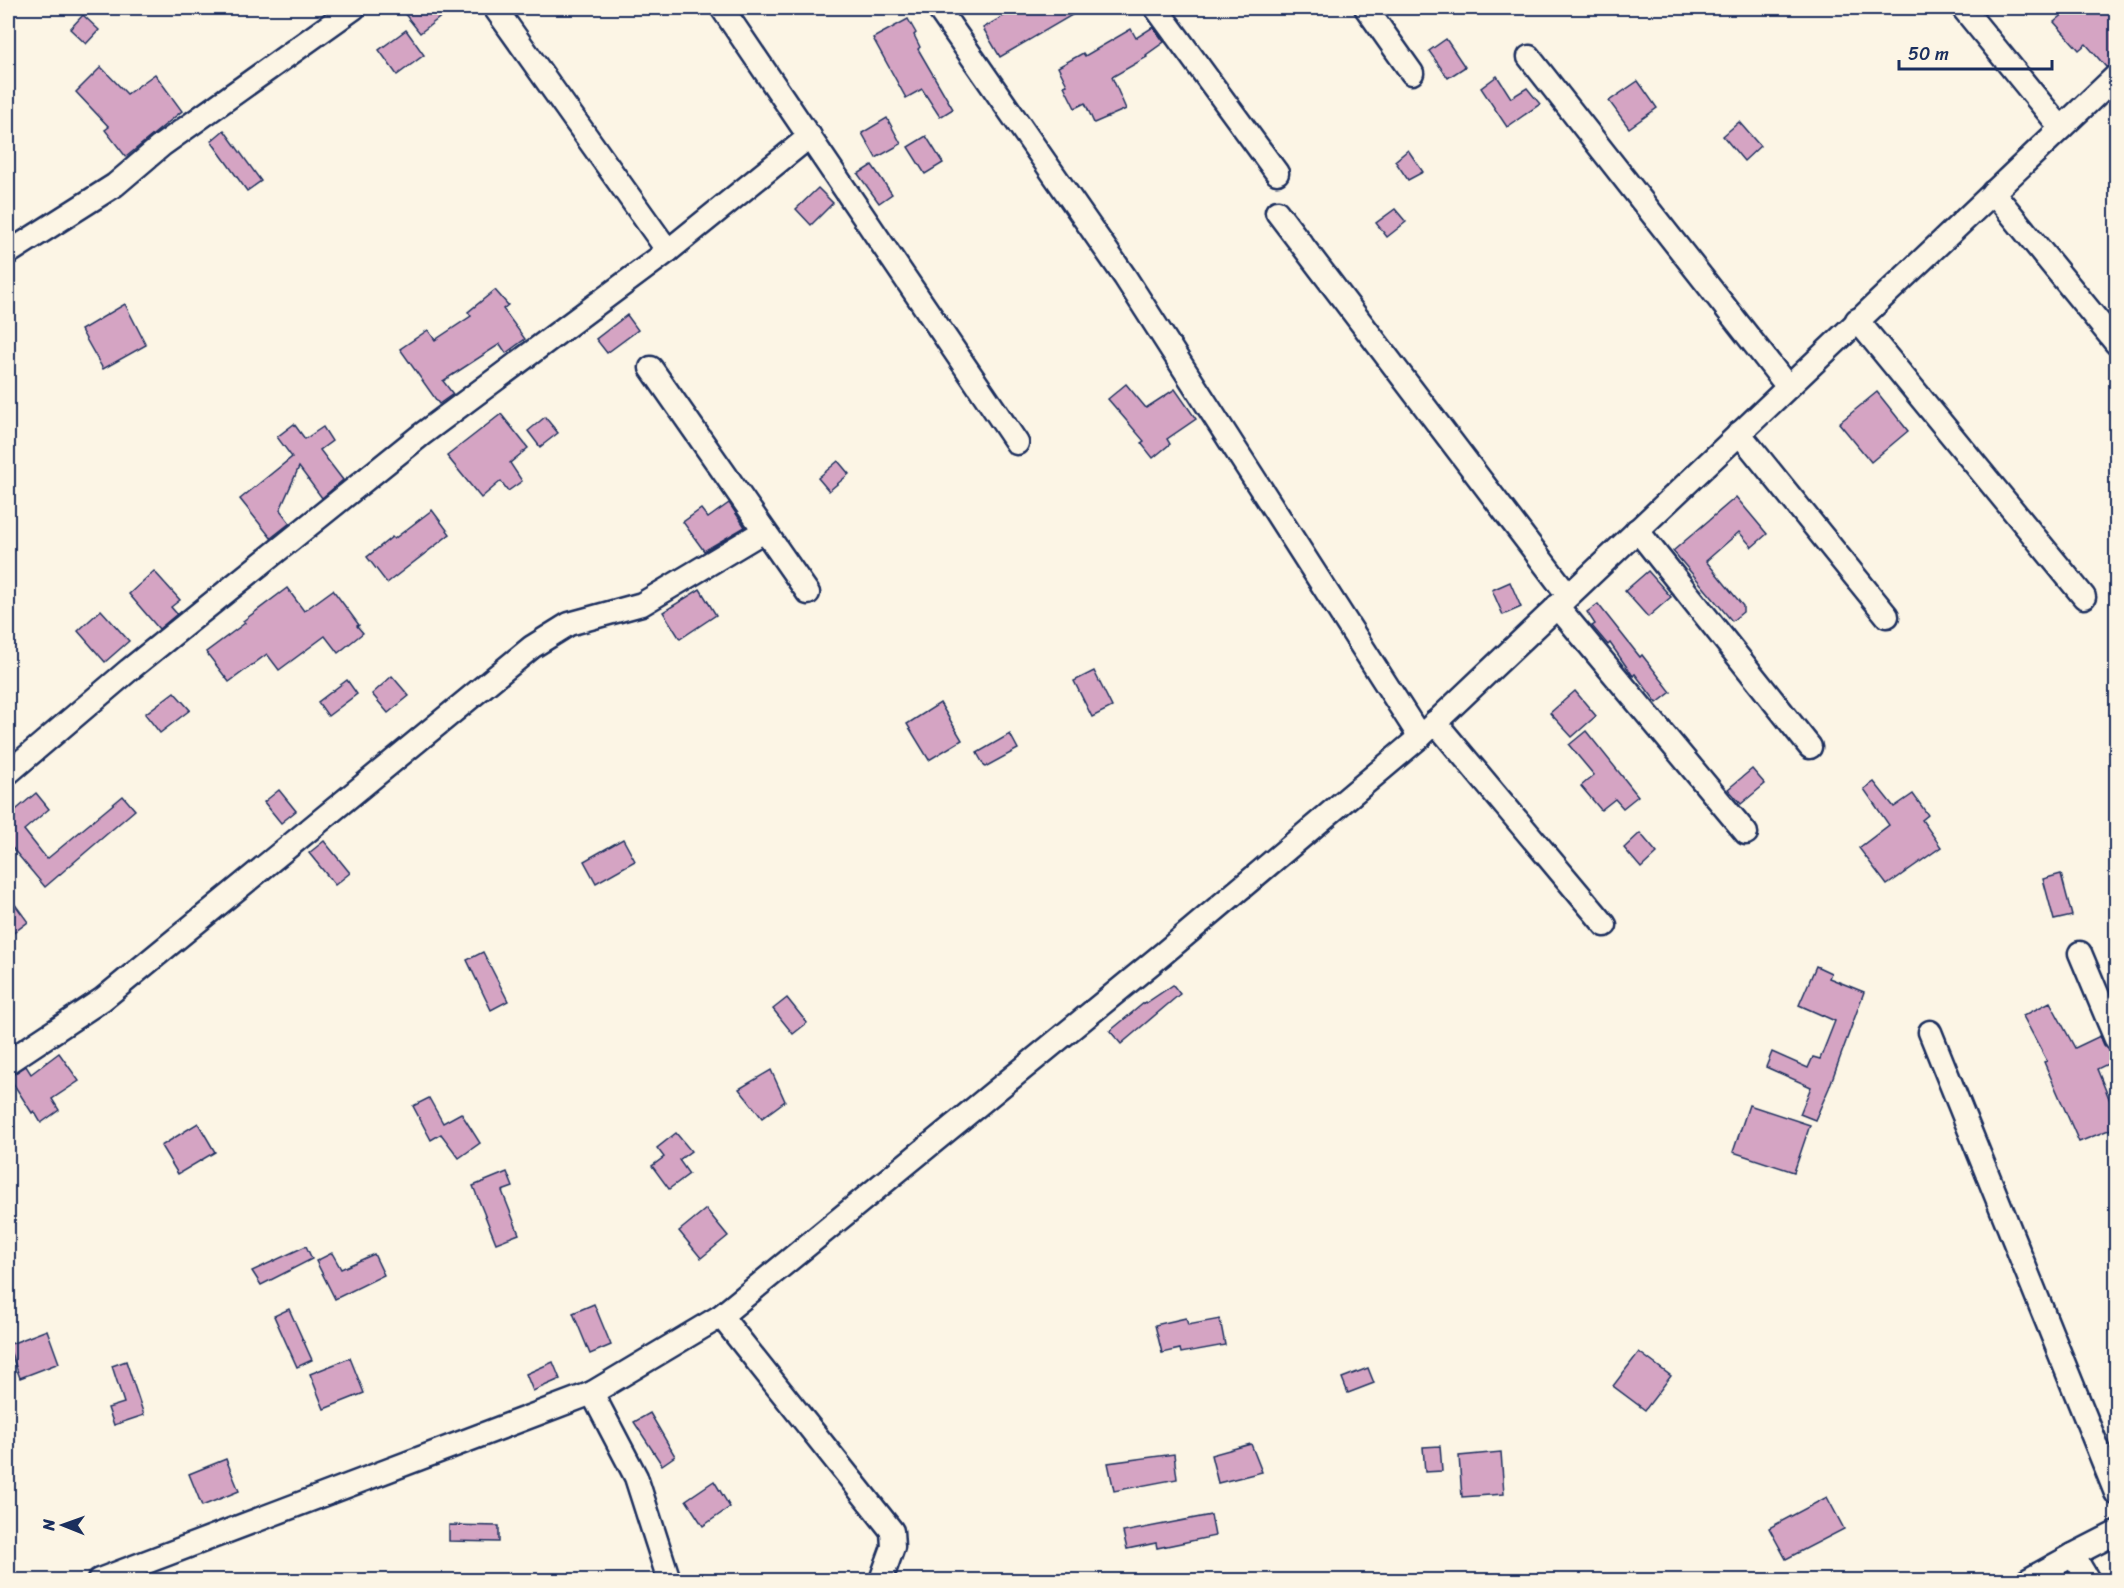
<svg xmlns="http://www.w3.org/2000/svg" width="2124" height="1588" font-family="Sriracha,sans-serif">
<rect width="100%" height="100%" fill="#fcf5e5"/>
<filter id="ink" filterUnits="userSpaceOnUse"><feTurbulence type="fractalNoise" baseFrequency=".0167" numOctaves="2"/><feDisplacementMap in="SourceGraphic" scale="12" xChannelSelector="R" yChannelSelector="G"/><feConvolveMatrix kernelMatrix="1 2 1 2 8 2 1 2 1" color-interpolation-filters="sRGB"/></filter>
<g filter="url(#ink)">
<!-- building -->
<g fill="#d5a4c3" stroke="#1b2f5e" stroke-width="1.5">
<path d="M 400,8 L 452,8 L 420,33 Z"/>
<path d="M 1017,8 L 1084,8 L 1000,57 L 983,28 Z"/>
<path d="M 2071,8 L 2106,8 L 2116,19 L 2116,63 L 2106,67 L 2086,44 L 2079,50 L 2054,22 Z"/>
<path d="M 83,15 L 99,30 L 86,44 L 70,29 Z"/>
<path d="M 908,19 L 916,33 L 914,35 L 920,47 L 918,49 L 953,109 L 940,117 L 922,89 L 906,98 L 873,38 Z"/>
<path d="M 1153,27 L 1164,42 L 1146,55 L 1147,57 L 1112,77 L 1126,109 L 1094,123 L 1085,103 L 1075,108 L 1064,86 L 1067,85 L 1058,67 L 1083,53 L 1085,56 L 1131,29 L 1136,38 Z"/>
<path d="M 406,30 L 424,55 L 397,75 L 379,50 Z"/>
<path d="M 1446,39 L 1465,67 L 1448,78 L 1429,51 Z"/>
<path d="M 101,67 L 127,94 L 155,74 L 182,111 L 126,157 L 105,130 L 109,127 L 76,92 Z"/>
<path d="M 1497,76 L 1511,98 L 1527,88 L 1540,104 L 1507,127 L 1481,88 Z"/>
<path d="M 1638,81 L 1657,108 L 1629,128 L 1609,101 Z"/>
<path d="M 887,118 L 901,144 L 876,158 L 862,133 Z"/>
<path d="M 1739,122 L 1760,146 L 1744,161 L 1723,136 Z"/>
<path d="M 224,130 L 261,181 L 247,191 L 211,141 Z"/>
<path d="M 926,136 L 943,163 L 925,174 L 908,147 Z"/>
<path d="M 1408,150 L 1423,172 L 1408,180 L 1395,161 Z"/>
<path d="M 872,165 L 892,194 L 879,203 L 858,174 Z"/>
<path d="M 818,188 L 833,203 L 811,225 L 796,209 Z"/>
<path d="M 1395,209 L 1406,222 L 1387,237 L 1376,223 Z"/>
<path d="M 495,290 L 508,305 L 503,309 L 525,339 L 506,353 L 500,344 L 443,381 L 453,394 L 439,404 L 400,349 L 428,330 L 435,340 L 471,316 L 468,312 Z"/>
<path d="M 125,304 L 146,345 L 103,369 L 81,330 Z"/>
<path d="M 627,315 L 638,330 L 607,353 L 596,339 Z"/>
<path d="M 1126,384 L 1146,408 L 1175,389 L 1196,419 L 1167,439 L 1170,444 L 1153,458 L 1141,443 L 1144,441 L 1108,399 Z"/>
<path d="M 1877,392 L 1908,431 L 1871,462 L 1839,423 Z"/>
<path d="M 501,414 L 528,448 L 510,463 L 522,481 L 508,491 L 501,481 L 481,498 L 447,456 Z"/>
<path d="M 545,417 L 558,433 L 540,447 L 528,431 Z"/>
<path d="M 294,424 L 305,439 L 323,427 L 332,441 L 320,450 L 343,480 L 322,498 L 299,467 L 280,510 L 290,523 L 271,538 L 240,499 L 292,457 L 277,437 Z"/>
<path d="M 838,461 L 849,474 L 829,491 L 818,478 Z"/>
<path d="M 1736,497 L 1767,534 L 1752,547 L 1739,532 L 1706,561 L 1743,606 L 1743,612 L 1732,621 L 1673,551 Z"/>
<path d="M 729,503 L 745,527 L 704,551 L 683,522 L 701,509 L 708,518 Z"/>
<path d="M 432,510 L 450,534 L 387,583 L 367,557 L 392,537 L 394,539 Z"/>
<path d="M 154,571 L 180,600 L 171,607 L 177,614 L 159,629 L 129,594 Z"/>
<path d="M 1648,571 L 1671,597 L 1648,617 L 1625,591 Z"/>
<path d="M 1510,582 L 1521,607 L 1503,615 L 1492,590 Z"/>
<path d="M 287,588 L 304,611 L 333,590 L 359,625 L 357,626 L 363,633 L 338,653 L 325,636 L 279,670 L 267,654 L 229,682 L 206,652 L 245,623 L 243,621 Z"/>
<path d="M 700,589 L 716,615 L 680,639 L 663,612 Z"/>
<path d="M 1598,604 L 1640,657 L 1642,655 L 1671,692 L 1657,703 L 1635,674 L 1633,676 L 1610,643 L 1608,645 L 1592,626 L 1595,624 L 1587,612 Z"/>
<path d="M 101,610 L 129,641 L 105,662 L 78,631 Z"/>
<path d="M 1094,671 L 1112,707 L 1092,717 L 1074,681 Z"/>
<path d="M 392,676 L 409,696 L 388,713 L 372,694 Z"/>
<path d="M 347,680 L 357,694 L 328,716 L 318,702 Z"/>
<path d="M 1575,691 L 1596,716 L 1572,737 L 1550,713 Z"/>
<path d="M 174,692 L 190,710 L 160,733 L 145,714 Z"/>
<path d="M 940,703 L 962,740 L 929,760 L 907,724 Z"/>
<path d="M 1586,731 L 1638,796 L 1623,808 L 1615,799 L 1601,810 L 1581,786 L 1594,775 L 1569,745 Z"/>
<path d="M 1010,734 L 1018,749 L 985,767 L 977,753 Z"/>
<path d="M 1752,769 L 1765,784 L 1741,804 L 1728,789 Z"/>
<path d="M 1874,782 L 1894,807 L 1913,794 L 1928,815 L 1922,820 L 1941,847 L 1887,885 L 1859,848 L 1889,825 L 1864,789 Z"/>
<path d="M 279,790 L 296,811 L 281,823 L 264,802 Z"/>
<path d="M 36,793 L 49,809 L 24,830 L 47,859 L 123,796 L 135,810 L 45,887 L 8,843 L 8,810 L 11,814 Z"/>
<path d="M 1640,833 L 1657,853 L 1641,868 L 1624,848 Z"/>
<path d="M 623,839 L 635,861 L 596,883 L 584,861 Z"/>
<path d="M 324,841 L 350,873 L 335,885 L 309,853 Z"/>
<path d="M 2061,874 L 2072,916 L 2054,920 L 2043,879 Z"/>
<path d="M 8,895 L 28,922 L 8,937 Z"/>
<path d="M 483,952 L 508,1001 L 491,1010 L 467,960 Z"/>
<path d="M 1816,966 L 1831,973 L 1829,978 L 1864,992 L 1829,1088 L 1815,1120 L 1800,1114 L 1811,1087 L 1766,1067 L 1772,1052 L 1808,1068 L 1813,1057 L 1820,1059 L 1835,1021 L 1799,1005 Z"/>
<path d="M 1173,985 L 1180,994 L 1121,1044 L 1110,1031 L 1145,1002 L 1146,1003 Z"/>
<path d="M 787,998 L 807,1023 L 793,1034 L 773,1009 Z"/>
<path d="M 2050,1002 L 2075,1048 L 2100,1036 L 2104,1045 L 2112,1052 L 2116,1060 L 2097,1069 L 2116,1115 L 2116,1127 L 2079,1142 L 2044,1062 L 2047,1061 L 2023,1016 Z"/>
<path d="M 59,1053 L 79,1081 L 52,1099 L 59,1110 L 41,1123 L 34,1111 L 32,1113 L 9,1077 L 26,1066 L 31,1074 Z"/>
<path d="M 771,1070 L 785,1101 L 762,1118 L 739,1089 Z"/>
<path d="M 429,1098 L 443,1123 L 461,1113 L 480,1143 L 459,1158 L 441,1134 L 431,1140 L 413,1106 Z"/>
<path d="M 1749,1105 L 1810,1125 L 1794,1172 L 1733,1152 Z"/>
<path d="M 198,1123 L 215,1152 L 178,1174 L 161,1146 Z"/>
<path d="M 676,1133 L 691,1151 L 679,1160 L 689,1174 L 669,1189 L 652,1166 L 664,1157 L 657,1148 Z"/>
<path d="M 507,1172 L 513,1187 L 502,1191 L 519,1234 L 496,1243 L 473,1186 Z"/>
<path d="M 706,1209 L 728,1236 L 701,1258 L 679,1231 Z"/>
<path d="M 306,1246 L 312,1259 L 261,1285 L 252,1271 Z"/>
<path d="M 332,1253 L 341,1269 L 374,1254 L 384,1275 L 335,1299 L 316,1261 Z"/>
<path d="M 594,1304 L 611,1345 L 590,1354 L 573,1313 Z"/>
<path d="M 289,1309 L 312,1360 L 297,1367 L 274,1316 Z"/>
<path d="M 1186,1318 L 1188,1325 L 1220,1319 L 1225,1345 L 1181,1353 L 1180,1349 L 1162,1353 L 1155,1325 Z"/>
<path d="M 47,1330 L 59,1363 L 20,1378 L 8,1345 Z"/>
<path d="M 1639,1352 L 1671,1376 L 1645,1410 L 1613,1386 Z"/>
<path d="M 350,1358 L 364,1393 L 324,1409 L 310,1374 Z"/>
<path d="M 126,1361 L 144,1415 L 114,1425 L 108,1408 L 124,1403 L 112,1366 Z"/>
<path d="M 553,1362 L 560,1379 L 533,1391 L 526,1374 Z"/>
<path d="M 1368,1368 L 1374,1383 L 1348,1393 L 1342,1378 Z"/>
<path d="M 650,1413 L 675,1456 L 662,1465 L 634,1422 Z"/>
<path d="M 1251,1444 L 1262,1472 L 1218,1483 L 1211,1455 Z"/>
<path d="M 1440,1446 L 1442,1471 L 1425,1472 L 1423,1447 Z"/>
<path d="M 1501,1452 L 1504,1494 L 1462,1497 L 1459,1456 Z"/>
<path d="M 1174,1454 L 1177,1479 L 1114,1491 L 1108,1463 Z"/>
<path d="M 226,1459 L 239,1491 L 202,1506 L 189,1474 Z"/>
<path d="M 714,1481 L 730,1507 L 703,1526 L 686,1500 Z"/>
<path d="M 1827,1497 L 1844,1529 L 1786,1559 L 1769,1528 Z"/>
<path d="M 1211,1515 L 1215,1536 L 1157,1548 L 1156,1543 L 1127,1549 L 1123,1532 Z"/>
<path d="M 449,1525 L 499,1526 L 499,1542 L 449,1541 Z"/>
</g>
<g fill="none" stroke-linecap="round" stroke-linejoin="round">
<defs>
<g id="minor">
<path d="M 495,8 L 668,251"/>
<path d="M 722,8 L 1017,443"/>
<path d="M 938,8 L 1125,277 L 1420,737"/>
<path d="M 1156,8 L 1277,173"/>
<path d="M 1366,8 L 1412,73"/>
<path d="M 1963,8 L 2061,128"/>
<path d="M 1529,57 L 1788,387"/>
<path d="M 1993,192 L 2116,343"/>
<path d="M 1277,212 L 1568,595"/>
<path d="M 8,253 L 115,185 L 162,145 L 354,8"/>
<path d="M 1857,320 L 2084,597"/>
<path d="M 651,368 L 808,593"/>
<path d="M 1739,433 L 1887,616"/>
<path d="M 1637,530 L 1810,747"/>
<path d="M 1557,606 L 1746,833"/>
<path d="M 1435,722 L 1605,925"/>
<path d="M 8,773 L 129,670 L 421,435 L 668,251 L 810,136"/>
<path d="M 2080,953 L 2116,1039"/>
<path d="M 1930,1032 L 2116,1493"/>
<path d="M 8,1062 L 103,999 L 532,647 L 569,624 L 642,604 L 764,531"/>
<path d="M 721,1316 L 892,1531 L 893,1547 L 881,1580"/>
<path d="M 592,1393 L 636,1477 L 669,1580"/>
<path d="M 2073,1555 L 2088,1580"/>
<path d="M 99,1580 L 592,1393 L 721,1316 L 1164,953 L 1420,737 L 2116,76"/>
<path d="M 2028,1580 L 2073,1555 L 2116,1533"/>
</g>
</defs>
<!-- minor casing -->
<use href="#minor" stroke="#1b2f5e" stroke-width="27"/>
<!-- minor -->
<use href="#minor" stroke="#fcf5e5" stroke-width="22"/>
</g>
</g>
<!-- margin -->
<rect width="2124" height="1588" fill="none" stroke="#fcf5e5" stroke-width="30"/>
<rect x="15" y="15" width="2094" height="1558" fill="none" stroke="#1b2f5e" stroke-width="2" filter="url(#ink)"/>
<!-- north arrow -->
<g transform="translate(63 1525) rotate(271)" stroke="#fcf5e5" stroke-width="4.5" paint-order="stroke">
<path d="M0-4.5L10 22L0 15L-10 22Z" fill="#1b2f5e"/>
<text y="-9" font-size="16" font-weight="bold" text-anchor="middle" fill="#1b2f5e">N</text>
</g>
<!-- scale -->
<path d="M1899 60v9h153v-9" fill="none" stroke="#1b2f5e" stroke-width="3"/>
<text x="1908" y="60" font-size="18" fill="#1b2f5e" stroke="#fcf5e5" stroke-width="4.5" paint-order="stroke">50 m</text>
</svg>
